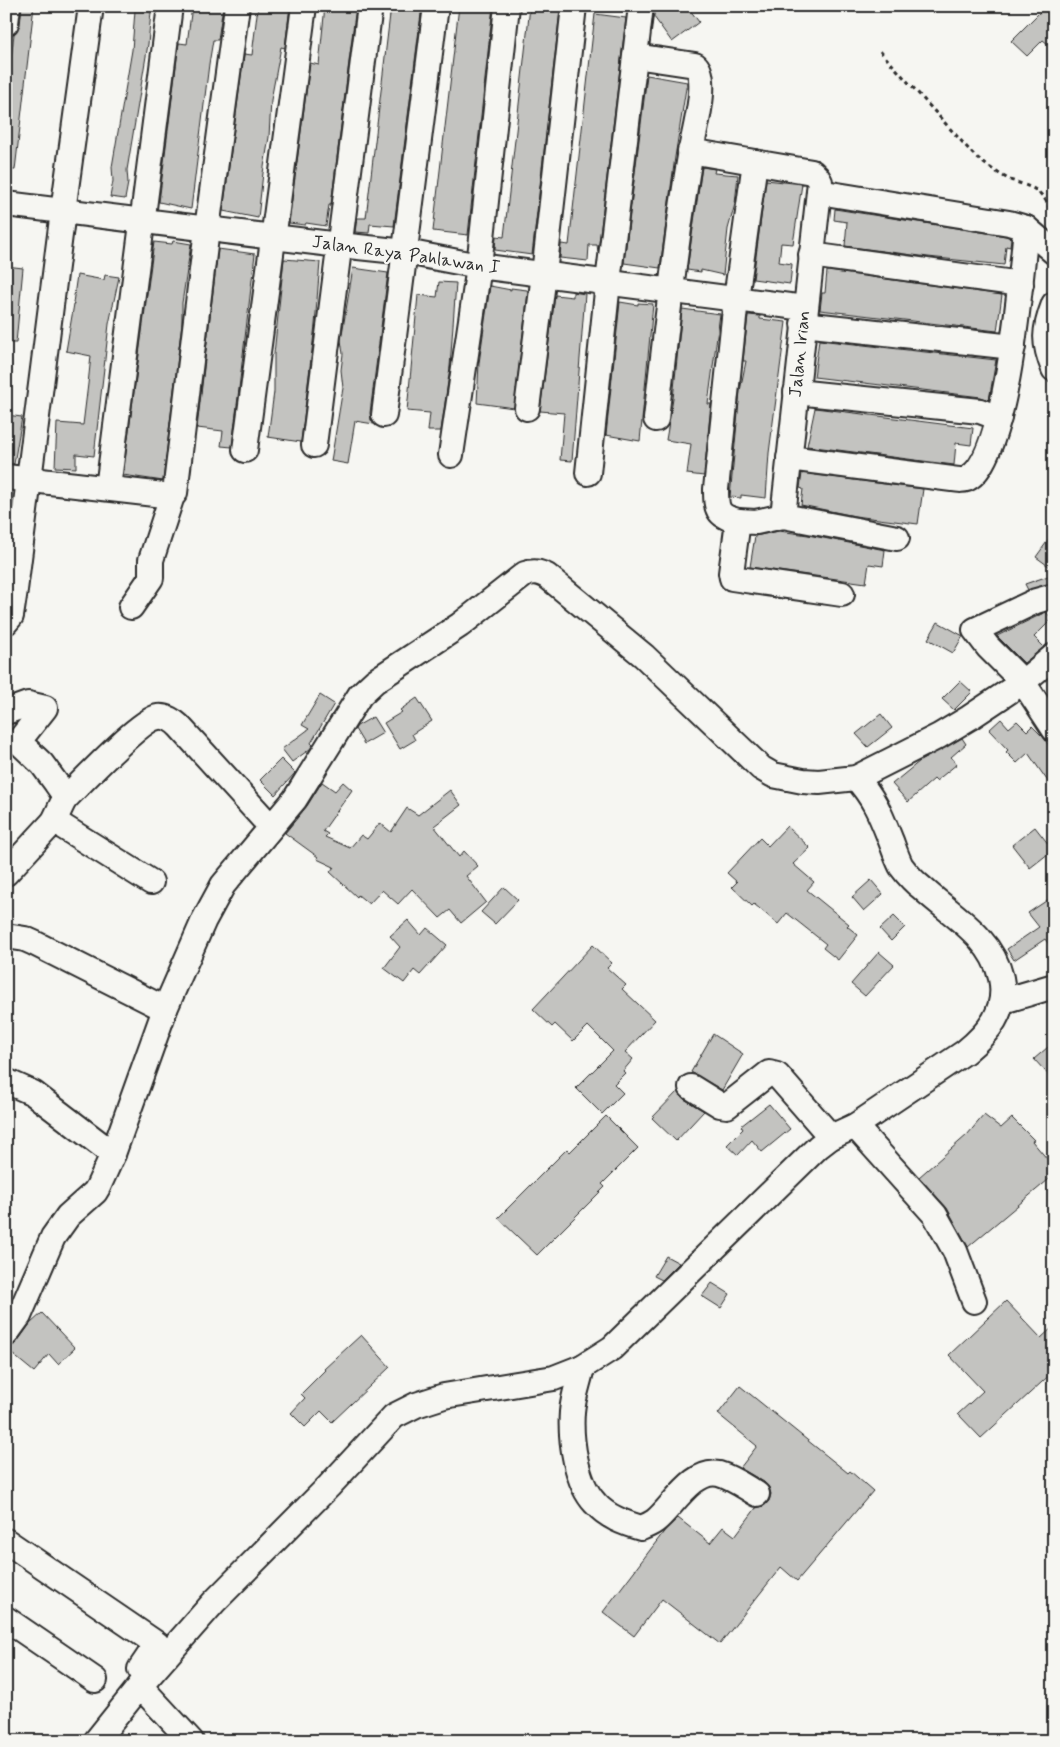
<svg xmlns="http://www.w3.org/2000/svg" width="1060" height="1747" font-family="Mynerve,sans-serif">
<rect width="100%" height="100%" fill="#f6f6f2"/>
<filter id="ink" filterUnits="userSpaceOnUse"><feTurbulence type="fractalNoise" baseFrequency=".02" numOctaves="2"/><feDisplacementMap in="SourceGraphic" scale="10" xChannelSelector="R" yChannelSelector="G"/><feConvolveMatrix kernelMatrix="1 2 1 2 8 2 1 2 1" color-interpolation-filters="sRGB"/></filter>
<g filter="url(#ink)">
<!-- building -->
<g fill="#c3c3c0" stroke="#2b2b2b">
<path d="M 22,6 L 34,6 L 15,170 L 6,170 L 6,99 L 14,34 L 20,25 Z"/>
<path d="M 192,6 L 223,6 L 218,40 L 213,40 L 209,64 L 191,209 L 159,202 L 179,43 L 187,44 Z"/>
<path d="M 258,6 L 290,6 L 285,48 L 281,47 L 271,100 L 269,137 L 263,173 L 258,218 L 223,211 L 244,54 L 252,55 Z"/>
<path d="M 325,6 L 356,6 L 331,205 L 329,205 L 326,226 L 306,223 L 305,225 L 289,223 L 310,63 L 319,65 Z"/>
<path d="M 391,6 L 422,6 L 394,226 L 370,224 L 369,233 L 355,232 L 357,218 L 366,218 Z"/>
<path d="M 459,6 L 493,6 L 468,235 L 433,231 Z"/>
<path d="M 663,6 L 687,6 L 699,22 L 672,42 L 654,17 L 654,13 Z"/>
<path d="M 1046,6 L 1054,6 L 1054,49 L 1043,40 L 1027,56 L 1011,41 Z"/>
<path d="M 530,7 L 560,11 L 532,255 L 495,250 L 496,236 L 504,237 Z"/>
<path d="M 135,10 L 151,12 L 148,44 L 127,170 L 128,183 L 125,199 L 110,197 L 113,181 L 112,167 L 132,50 Z"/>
<path d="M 595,14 L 626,18 L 598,252 L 597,245 L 589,245 L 588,261 L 560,258 L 561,244 L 569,245 Z"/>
<path d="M 647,75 L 687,82 L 675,157 L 660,268 L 624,263 Z"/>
<path d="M 702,167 L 715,169 L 714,173 L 738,175 L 735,204 L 728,229 L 723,275 L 701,270 L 701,272 L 687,270 Z"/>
<path d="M 766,180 L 802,184 L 793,244 L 781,243 L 779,262 L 792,264 L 790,284 L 753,279 Z"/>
<path d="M 835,209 L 1006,236 L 1011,238 L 1010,247 L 1006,246 L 1004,265 L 928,257 L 845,246 L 847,222 L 834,220 Z"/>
<path d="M 173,241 L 191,244 L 182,303 L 182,323 L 163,481 L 123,475 L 154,242 L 172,244 Z"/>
<path d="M 218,249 L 255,254 L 232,447 L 221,446 L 223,431 L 197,428 Z"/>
<path d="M 284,259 L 320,262 L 315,325 L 301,442 L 268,437 L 274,392 L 274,354 Z"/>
<path d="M 6,266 L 23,268 L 16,343 L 6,343 Z"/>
<path d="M 353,268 L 388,273 L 370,413 L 371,420 L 374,424 L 355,421 L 348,464 L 331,461 L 343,388 L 341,370 L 343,354 L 341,340 Z"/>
<path d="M 827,271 L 1002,295 L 997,331 L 820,310 L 822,293 L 825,293 Z"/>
<path d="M 77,275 L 104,280 L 105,275 L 119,277 L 109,324 L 94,456 L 76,454 L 76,468 L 55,467 L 57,423 L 83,425 L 88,384 L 91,356 L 66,351 L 74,304 L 73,303 Z"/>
<path d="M 439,282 L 456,283 L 450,367 L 441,431 L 428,431 L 430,413 L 407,411 L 418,295 L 437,297 Z"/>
<path d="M 490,286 L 511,290 L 511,288 L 527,290 L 528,292 L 514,408 L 477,403 L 479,363 Z"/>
<path d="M 573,292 L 585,294 L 572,461 L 560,460 L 564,413 L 540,411 L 555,295 L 573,297 Z"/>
<path d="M 620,302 L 638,305 L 638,303 L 653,304 L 640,441 L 606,435 Z"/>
<path d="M 682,309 L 720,314 L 708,404 L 711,404 L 704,476 L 687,474 L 691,444 L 666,440 L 673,399 Z"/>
<path d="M 748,315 L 760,316 L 760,319 L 786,322 L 769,453 L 766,498 L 741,495 L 741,498 L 730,497 L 740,391 L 746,361 L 743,361 Z"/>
<path d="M 819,340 L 996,360 L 989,400 L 981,397 L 814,377 Z"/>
<path d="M 815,408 L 973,428 L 971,445 L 956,443 L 954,465 L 807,446 Z"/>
<path d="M 6,415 L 22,417 L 14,464 L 6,463 Z"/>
<path d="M 802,473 L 923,489 L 918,524 L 855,516 L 801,505 L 803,489 L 800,488 Z"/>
<path d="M 779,531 L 808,535 L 885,550 L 883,566 L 869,564 L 866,583 L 750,567 L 755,536 Z"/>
<path d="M 1054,532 L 1054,570 L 1036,557 Z"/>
<path d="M 1054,574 L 1054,583 L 1028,590 L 1025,584 Z"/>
<path d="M 1046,612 L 1052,619 L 1034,637 L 1044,647 L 1024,663 L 997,636 Z"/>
<path d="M 938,622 L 963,636 L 953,653 L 928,639 Z"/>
<path d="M 960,681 L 972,692 L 954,710 L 942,699 Z"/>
<path d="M 320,695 L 334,704 L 311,743 L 313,745 L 310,749 L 292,762 L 282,749 L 309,729 L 302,725 Z"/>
<path d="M 417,698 L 432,721 L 412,734 L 415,740 L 400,749 L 384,723 L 402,712 L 400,710 Z"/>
<path d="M 881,714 L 892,728 L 868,747 L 856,734 Z"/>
<path d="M 373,717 L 383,733 L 364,744 L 355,729 L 357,726 Z"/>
<path d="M 1001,719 L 1009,728 L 1017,721 L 1027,731 L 1032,726 L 1043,737 L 1054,753 L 1054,790 L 1028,753 L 1017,763 L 1006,752 L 1008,750 L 989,730 Z"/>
<path d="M 962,738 L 966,744 L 951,757 L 957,764 L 936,781 L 934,779 L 908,802 L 892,784 L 920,761 Z"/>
<path d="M 281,759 L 295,773 L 275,795 L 260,780 Z"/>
<path d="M 322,782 L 335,791 L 343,782 L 352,790 L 323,831 L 328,834 L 325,837 L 350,848 L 361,835 L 367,839 L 380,823 L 391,832 L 407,808 L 418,815 L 450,790 L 461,805 L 434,826 L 459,857 L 464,851 L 478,866 L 466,876 L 486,902 L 461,923 L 450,910 L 440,918 L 412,889 L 398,904 L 382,890 L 369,904 L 358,895 L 357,897 L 330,872 L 334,867 L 317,859 L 318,857 L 285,833 L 307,806 Z"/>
<path d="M 787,826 L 810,848 L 793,864 L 814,882 L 807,890 L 849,924 L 847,926 L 858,935 L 838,960 L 823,948 L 826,944 L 787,913 L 778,924 L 754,904 L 752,906 L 732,887 L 737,882 L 727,873 L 760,838 L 768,846 Z"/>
<path d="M 1035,827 L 1053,850 L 1030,868 L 1012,845 Z"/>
<path d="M 871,880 L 883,894 L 864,911 L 852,897 Z"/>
<path d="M 504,887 L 518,900 L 495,924 L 481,912 Z"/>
<path d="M 1049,899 L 1054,906 L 1054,951 L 1045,939 L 1014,960 L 1007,949 L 1039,927 L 1028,913 Z"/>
<path d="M 894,916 L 905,927 L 891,941 L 880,929 Z"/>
<path d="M 408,920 L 421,935 L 427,928 L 447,945 L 420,975 L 414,970 L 404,983 L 384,968 L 400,947 L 390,936 Z"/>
<path d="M 593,945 L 612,963 L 607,968 L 626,985 L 622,989 L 655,1020 L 625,1052 L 633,1059 L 623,1071 L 625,1073 L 614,1084 L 623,1093 L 602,1114 L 576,1088 L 613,1051 L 588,1026 L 573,1041 L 555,1024 L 552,1027 L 533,1009 Z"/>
<path d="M 879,952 L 894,965 L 865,996 L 851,984 Z"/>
<path d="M 713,1034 L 743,1054 L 722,1090 L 691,1072 Z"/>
<path d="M 1054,1042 L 1054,1081 L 1034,1059 Z"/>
<path d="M 678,1091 L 684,1099 L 704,1111 L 676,1141 L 652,1118 Z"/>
<path d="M 769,1104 L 790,1129 L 762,1152 L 752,1140 L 738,1155 L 727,1145 L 743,1129 L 741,1126 Z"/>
<path d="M 984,1115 L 1001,1128 L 1012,1118 L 1034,1140 L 1032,1141 L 1054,1167 L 1054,1175 L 968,1247 L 947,1208 L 919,1177 L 967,1135 Z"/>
<path d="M 606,1116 L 638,1148 L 602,1184 L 605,1187 L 537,1255 L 498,1218 L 567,1149 L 570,1152 Z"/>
<path d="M 666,1256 L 679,1263 L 662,1280 L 654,1276 Z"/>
<path d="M 712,1283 L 730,1294 L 721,1308 L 702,1296 Z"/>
<path d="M 1006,1301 L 1041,1338 L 1054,1326 L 1054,1371 L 981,1438 L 958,1414 L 983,1391 L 949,1355 Z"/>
<path d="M 42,1313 L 75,1348 L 58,1364 L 49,1354 L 34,1372 L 6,1349 L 17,1342 L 30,1324 Z"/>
<path d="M 361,1335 L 390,1367 L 332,1422 L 321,1411 L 305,1427 L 291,1413 L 305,1398 L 301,1394 L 325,1370 L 324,1369 Z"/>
<path d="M 740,1386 L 848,1473 L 850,1471 L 873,1491 L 797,1581 L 781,1567 L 720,1644 L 662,1599 L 634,1636 L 603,1612 L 666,1529 L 678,1518 L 710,1543 L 723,1527 L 735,1536 L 756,1508 L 764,1506 L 769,1501 L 771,1494 L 769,1487 L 764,1482 L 740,1468 L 757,1446 L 718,1414 Z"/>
</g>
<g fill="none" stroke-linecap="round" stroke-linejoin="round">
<defs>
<g id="minor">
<path d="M 6,23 L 8,6"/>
<path d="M 635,56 L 695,65 C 710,76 694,133 691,150 C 676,239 666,330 656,419"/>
<path d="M 690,151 L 812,172 L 817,177 L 820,182 L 783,516"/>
<path d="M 6,204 L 339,245 L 406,252 L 479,266 L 805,308"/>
<path d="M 1026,228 L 1054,252"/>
<path d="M 811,255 L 1021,284"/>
<path d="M 1054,304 C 1044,330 1043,343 1054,369"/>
<path d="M 803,324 L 1013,347"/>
<path d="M 796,392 L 980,411 L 999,418"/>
<path d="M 527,408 L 544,274 L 574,6"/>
<path d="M 384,415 L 436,6"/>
<path d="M 314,445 L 370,6"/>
<path d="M 245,450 L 304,6"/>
<path d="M 451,455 L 479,266 L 507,6"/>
<path d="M 789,458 L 952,479 C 958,480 965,481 970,477 C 1008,451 1021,276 1026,228 L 1009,223 L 819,192"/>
<path d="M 588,473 L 608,282 L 641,6"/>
<path d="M 6,477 L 172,496"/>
<path d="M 108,488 L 170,6"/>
<path d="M 738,521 C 717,516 716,509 716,489 L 736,299 L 755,162"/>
<path d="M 842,594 L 732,578 L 731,573 L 738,521 L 756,522 L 783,516 L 897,538"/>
<path d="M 1054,596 L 1036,601 L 975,630 L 988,647 L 1023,682 L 1054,729"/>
<path d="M 131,607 L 151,578 L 151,560 L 172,496 L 175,493 L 207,229 L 237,6"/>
<path d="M 6,622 L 11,616 L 15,590 L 63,211 L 91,6"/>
<path d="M 6,712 L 28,704 L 45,708 L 22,737 L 22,745 L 42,764 L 56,783 L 63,793 L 64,800 L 54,821 L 6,873"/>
<path d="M 64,800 C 80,784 141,719 158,717 C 166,716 174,721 179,726 L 271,827"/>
<path d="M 54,821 L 151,882"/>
<path d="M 6,936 L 25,939 L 34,943 L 165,1009"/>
<path d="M 1003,1001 L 1054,986"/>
<path d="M 6,1081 L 33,1093 L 113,1154"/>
<path d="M 691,1087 L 720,1105 L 727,1106 L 769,1073 L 777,1075 L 831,1137"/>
<path d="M 855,1126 L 935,1215 L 955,1251 L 974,1301"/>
<path d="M 6,1334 L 19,1316 L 53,1237 L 68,1216 L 95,1192 L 98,1187 L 113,1154 L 165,1009 L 204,920 L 223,885 L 295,799 L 360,695 L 375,681 L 460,625 L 525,574 C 534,571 539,572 547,576 L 644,656 L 761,768 L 773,775 L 803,781 L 819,782 L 856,778 L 939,736 L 969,718 L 1023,682 L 1054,656"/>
<path d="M 582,1367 C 579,1382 573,1397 572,1412 C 570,1439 576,1483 595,1503 C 607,1517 624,1523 641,1528 C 646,1526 651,1524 655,1521 C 672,1508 693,1468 719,1474 C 733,1478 745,1487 757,1494"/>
<path d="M 6,1541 L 157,1644 L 140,1669"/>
<path d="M 6,1619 L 95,1680"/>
<path d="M 140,1686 L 191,1741"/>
<path d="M 96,1741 L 140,1686 L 214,1602 L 329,1486 L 394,1416 L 416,1405 L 444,1396 L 554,1378 L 582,1367 L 612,1348 L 818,1147 L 831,1137 L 855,1126 L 965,1052 C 988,1033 1008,1011 1001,978 C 992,937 951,915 922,888 C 914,882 907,874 901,866 C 897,858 894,849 891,841 C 881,816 875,799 856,778"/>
</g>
</defs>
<!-- minor casing -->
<use href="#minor" stroke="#2b2b2b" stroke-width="28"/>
<!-- path -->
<path stroke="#2b2b2b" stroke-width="3" stroke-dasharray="4 4" stroke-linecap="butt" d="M 880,51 L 973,154 C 984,164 996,172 1008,179 C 1015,182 1023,184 1030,187 C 1043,192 1048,204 1054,216"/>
<!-- minor -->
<use href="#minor" stroke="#f6f6f2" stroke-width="24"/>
</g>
</g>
<g text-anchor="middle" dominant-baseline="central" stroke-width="4.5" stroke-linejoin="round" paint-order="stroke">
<!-- street labels -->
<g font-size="18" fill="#2b2b2b" stroke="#f6f6f2">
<text transform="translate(406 255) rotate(8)">Jalan Raya Pahlawan I</text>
<text transform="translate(800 354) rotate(-84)">Jalan Irian</text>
</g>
</g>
<!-- margin -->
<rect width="1060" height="1747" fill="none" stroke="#f6f6f2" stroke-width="25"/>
<rect x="12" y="12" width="1035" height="1722" fill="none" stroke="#2b2b2b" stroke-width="2" filter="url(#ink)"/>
</svg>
